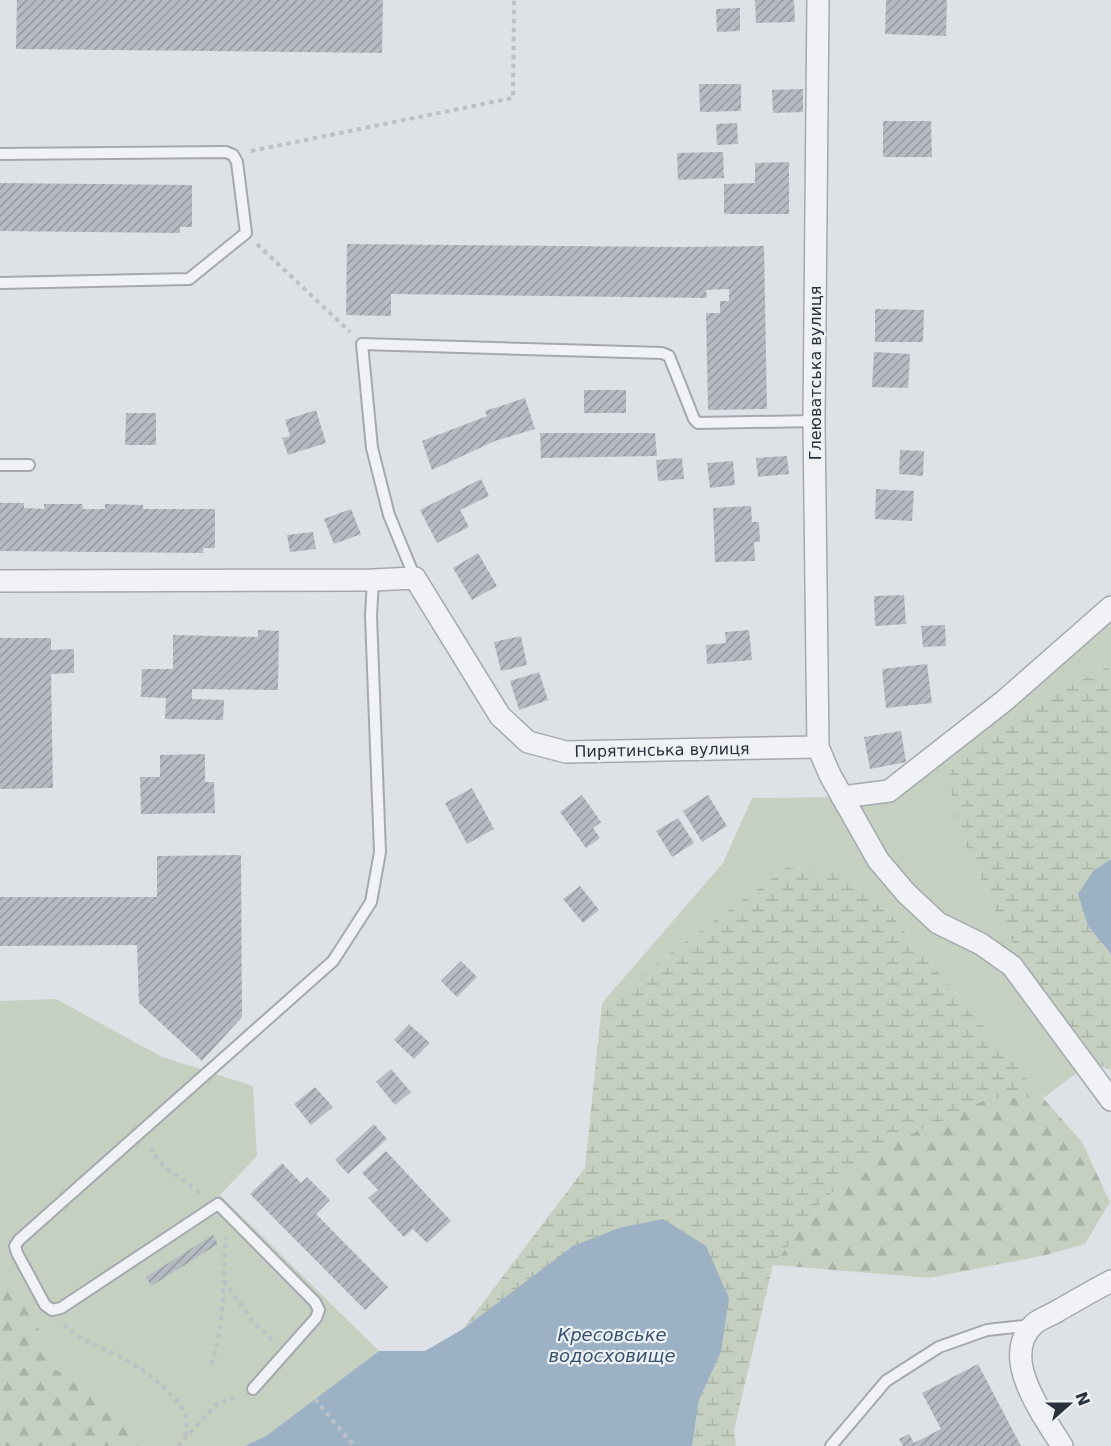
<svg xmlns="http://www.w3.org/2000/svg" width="1111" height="1446" font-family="'DejaVu Sans',sans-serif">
<defs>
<pattern id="forest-firs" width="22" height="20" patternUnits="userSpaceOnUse" patternTransform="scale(1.5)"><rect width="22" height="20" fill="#c5d0c0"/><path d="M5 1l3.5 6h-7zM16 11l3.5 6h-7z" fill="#a9b3a6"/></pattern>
<pattern id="wetland-marsh" width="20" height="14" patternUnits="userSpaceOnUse" patternTransform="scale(1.5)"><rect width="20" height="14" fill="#c5d0c0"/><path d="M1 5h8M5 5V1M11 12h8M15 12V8" fill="none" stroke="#a9b3a6"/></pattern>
<pattern id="building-hatch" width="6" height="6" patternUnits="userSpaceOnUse" patternTransform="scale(1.5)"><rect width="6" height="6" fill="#b6bbc3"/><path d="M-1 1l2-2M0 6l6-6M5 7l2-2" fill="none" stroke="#9499a0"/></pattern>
</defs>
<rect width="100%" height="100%" fill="#dee2e7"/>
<!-- green -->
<g fill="#c5d0c0">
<path d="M 1111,607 L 1111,665 L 1015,714 L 965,748 L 960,832 L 997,915 L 1063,1030 L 1092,1062 L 1043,1098 L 892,916 L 840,870 L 786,868 L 602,1003 L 723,863 L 752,798 L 842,797 L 889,791 Z"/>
<path d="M 56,999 L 162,1057 L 253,1086 L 257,1156 L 220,1195 L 379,1351 L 266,1436 L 245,1446 L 138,1446 L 136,1435 L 101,1399 L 53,1368 L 35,1320 L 16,1284 L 0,1274 L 0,1001 Z"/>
</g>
<!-- forest -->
<g fill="url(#forest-firs)">
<path d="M 988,1098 L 1043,1098 L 1082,1142 L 1110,1202 L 1085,1244 L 1046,1255 L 929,1278 L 773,1265 L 819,1206 L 872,1150 L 945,1120 Z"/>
<path d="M 0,1274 L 16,1284 L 35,1320 L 53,1368 L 101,1398 L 136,1435 L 138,1446 L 0,1446 Z"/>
</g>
<!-- wetland -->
<g fill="url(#wetland-marsh)">
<path d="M 1111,665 L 1111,859 L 1094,870 L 1088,926 L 1111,954 L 1111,1070 L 1092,1062 L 1063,1030 L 997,915 L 960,832 L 948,777 L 965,748 L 1015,714 Z"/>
<path d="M 786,868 L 840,870 L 892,916 L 1043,1098 L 988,1098 L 945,1120 L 872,1150 L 819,1206 L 773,1265 L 734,1430 L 736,1446 L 692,1446 L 699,1400 L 721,1352 L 463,1329 L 585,1168 L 602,1003 Z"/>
</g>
<!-- water -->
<g fill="#9cb1c4">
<path d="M 1111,859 L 1111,954 L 1088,926 L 1078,894 L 1094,870 Z"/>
<path d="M 663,1219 L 706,1246 L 729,1298 L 721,1352 L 699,1400 L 692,1446 L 245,1446 L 266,1436 L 379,1351 L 425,1351 L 463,1329 L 573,1246 L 619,1228 Z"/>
</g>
<!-- building -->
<g fill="url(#building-hatch)">
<path d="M 17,0 L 383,0 L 382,53 L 16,49 Z"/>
<path d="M 755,0 L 794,0 L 795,22 L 756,23 Z"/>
<path d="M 886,0 L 947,0 L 946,36 L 885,34 Z"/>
<path d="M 740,8 L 740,31 L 717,32 L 716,9 Z"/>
<path d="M 699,84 L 741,84 L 741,111 L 700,112 Z"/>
<path d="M 803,89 L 803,112 L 773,113 L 772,90 Z"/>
<path d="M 883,121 L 931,121 L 932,157 L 883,157 Z"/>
<path d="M 737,123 L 738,144 L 717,145 L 716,124 Z"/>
<path d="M 723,152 L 724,178 L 678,180 L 677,153 Z"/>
<path d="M 789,162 L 789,214 L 724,214 L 724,184 L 755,183 L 755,163 Z"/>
<path d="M 0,183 L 192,185 L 192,227 L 180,227 L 180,233 L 0,231 Z"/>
<path d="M 347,244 L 680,247 L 764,246 L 767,409 L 708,410 L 706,313 L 720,313 L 720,301 L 729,301 L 729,289 L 706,290 L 707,298 L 391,294 L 391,316 L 346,315 Z"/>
<path d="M 875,309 L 924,310 L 923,342 L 875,342 Z"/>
<path d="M 874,352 L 910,354 L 908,388 L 872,387 Z"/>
<rect x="584" y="390" width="42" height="23"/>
<path d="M 525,398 L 535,429 L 495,441 L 432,470 L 422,441 L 487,416 L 485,411 Z"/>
<path d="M 316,410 L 326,443 L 288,455 L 282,438 L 290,436 L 285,420 Z"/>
<path d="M 126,413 L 156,413 L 156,445 L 125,445 Z"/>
<path d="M 540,433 L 655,433 L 657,456 L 541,458 Z"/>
<path d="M 900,450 L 924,451 L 923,476 L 899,474 Z"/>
<path d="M 787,456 L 789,474 L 758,477 L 756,458 Z"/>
<path d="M 682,458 L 684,479 L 658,481 L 656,460 Z"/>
<path d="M 733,461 L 735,485 L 710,488 L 707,463 Z"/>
<path d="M 481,479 L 489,496 L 460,510 L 469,527 L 437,543 L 420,510 Z"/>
<path d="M 876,489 L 914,491 L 912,521 L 875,519 Z"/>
<path d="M 0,503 L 24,503 L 24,508 L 44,509 L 44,504 L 82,504 L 83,509 L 105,509 L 105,504 L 143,505 L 143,509 L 215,509 L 215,548 L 203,548 L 203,553 L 0,551 Z"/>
<path d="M 751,506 L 752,522 L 759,522 L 760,542 L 754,542 L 755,561 L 715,562 L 713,508 Z"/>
<path d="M 351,509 L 361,534 L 334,544 L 324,519 Z"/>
<path d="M 313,532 L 316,549 L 290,552 L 287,535 Z"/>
<path d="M 478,553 L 497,586 L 472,600 L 453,568 Z"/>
<path d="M 904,595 L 906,624 L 875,626 L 874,596 Z"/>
<path d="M 945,625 L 946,646 L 923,647 L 921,626 Z"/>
<path d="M 258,630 L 279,631 L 278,690 L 192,689 L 192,699 L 224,700 L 223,720 L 165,719 L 166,698 L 141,697 L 142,669 L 173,669 L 173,635 L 258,637 Z"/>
<path d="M 749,630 L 752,660 L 707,664 L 706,645 L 726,643 L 725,632 Z"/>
<path d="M 521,636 L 527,665 L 501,671 L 494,642 Z"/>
<path d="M 0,638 L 51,638 L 51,650 L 74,649 L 74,673 L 51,674 L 53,788 L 0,789 Z"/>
<path d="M 927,664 L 932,703 L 886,708 L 882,669 Z"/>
<path d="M 539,672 L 548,700 L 519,710 L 510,681 Z"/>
<path d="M 901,731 L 906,762 L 870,769 L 864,737 Z"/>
<path d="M 205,754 L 205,782 L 214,782 L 215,813 L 141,814 L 140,777 L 160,777 L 160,755 Z"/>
<path d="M 472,788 L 494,829 L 467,844 L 445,803 Z"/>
<path d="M 582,795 L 601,822 L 593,828 L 600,838 L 586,848 L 560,812 Z"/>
<path d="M 708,795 L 727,826 L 702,842 L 683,811 Z"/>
<path d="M 678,818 L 694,843 L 672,857 L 656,831 Z"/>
<path d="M 241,855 L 242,1017 L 202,1061 L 139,1003 L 137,945 L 0,946 L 0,897 L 157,897 L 157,856 Z"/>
<path d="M 580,886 L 599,910 L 583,923 L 563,899 Z"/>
<path d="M 461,961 L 477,977 L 457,997 L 441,981 Z"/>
<path d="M 409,1024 L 430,1043 L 414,1059 L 394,1040 Z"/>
<path d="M 391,1069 L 411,1092 L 395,1105 L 376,1082 Z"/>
<path d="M 315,1087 L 333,1107 L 311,1125 L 294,1104 Z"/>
<path d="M 374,1124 L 387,1139 L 348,1174 L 335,1160 Z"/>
<path d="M 386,1151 L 451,1221 L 427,1243 L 413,1229 L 404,1237 L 368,1198 L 378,1190 L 362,1173 Z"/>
<path d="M 282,1163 L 301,1183 L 307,1177 L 330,1200 L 316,1214 L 388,1287 L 365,1310 L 250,1194 Z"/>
<path d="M 213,1235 L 218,1244 L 151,1286 L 146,1277 Z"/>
<path d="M 978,1364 L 1021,1446 L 903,1446 L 899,1439 L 909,1434 L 914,1443 L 941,1429 L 922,1393 Z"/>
</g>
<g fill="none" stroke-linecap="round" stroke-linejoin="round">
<defs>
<g id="service">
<path d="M 0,154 L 226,152 L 233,155 L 237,162 L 246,233 L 189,279 L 0,283"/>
<path d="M 0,465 L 29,465"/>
<path d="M 415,578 L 389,515 L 372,448 L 362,344 L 662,353 L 669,356 L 694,419 L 698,423 L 814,421"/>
<path d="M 253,1389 L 316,1318 L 319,1310 L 315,1302 L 218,1204 L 61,1308 L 52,1310 L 45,1305 L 17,1253 L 15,1246 L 19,1240 L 333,961 L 371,902 L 380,852 L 371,616 L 373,580"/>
<path d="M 831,1446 L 886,1381 L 939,1347 L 987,1330 L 1033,1325"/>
</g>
<g id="minor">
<path d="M 818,0 L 814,421 L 818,747 L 830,775 L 878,860 L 906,893 L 938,923 L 981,944 L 1012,966 L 1111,1100"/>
<path d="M 0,581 L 373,580 L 415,578 L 500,716 L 528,742 L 566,752 L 818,747"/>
<path d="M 842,797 L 889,791 L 1004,701 L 1111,607"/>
<path d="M 1062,1446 C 1044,1416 998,1357 1034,1324 C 1039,1320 1048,1316 1054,1313 C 1073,1302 1092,1291 1111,1281"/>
</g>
</defs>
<!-- service casing -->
<use href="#service" stroke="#a4a9b0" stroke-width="14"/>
<!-- minor casing -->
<use href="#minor" stroke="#a4a9b0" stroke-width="24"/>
<!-- path -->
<g stroke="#bdc0c5" stroke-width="4" stroke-dasharray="4.5 4.5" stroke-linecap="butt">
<path d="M 251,151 L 513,98 L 514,0"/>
<path d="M 257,244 L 350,332"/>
<path d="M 151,1147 C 160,1170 184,1178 201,1194"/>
<path d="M 224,1281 L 253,1322 L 272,1340"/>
<path d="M 64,1324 C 78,1340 97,1346 115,1354 C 137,1365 175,1391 185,1414 C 188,1421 186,1430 185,1437"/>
<path d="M 211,1364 C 225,1329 223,1276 226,1238"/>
<path d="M 315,1399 L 354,1446"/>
<path d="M 178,1446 L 217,1404 L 239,1395"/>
</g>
<!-- service -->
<use href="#service" stroke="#f1f2f5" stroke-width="10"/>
<!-- minor -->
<use href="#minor" stroke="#f1f2f5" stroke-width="21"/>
</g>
<g text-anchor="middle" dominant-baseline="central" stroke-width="4.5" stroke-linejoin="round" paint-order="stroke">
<!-- street labels -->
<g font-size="16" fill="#29313c" stroke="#edf1f4">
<text transform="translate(815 373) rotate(-90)">Глеюватська вулиця</text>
<text transform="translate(662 750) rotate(-1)">Пирятинська вулиця</text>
</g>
<!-- water labels -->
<g font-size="18" font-style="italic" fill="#36516d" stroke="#edf1f4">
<text x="612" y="1334">Кресовське<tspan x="612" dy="21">водосховище</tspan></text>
</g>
</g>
<!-- north arrow -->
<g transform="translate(1069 1404) rotate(69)" stroke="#edf1f4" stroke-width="4.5" paint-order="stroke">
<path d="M0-4.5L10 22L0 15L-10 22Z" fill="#29313c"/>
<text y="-9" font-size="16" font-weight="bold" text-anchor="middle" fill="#29313c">N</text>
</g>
</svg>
